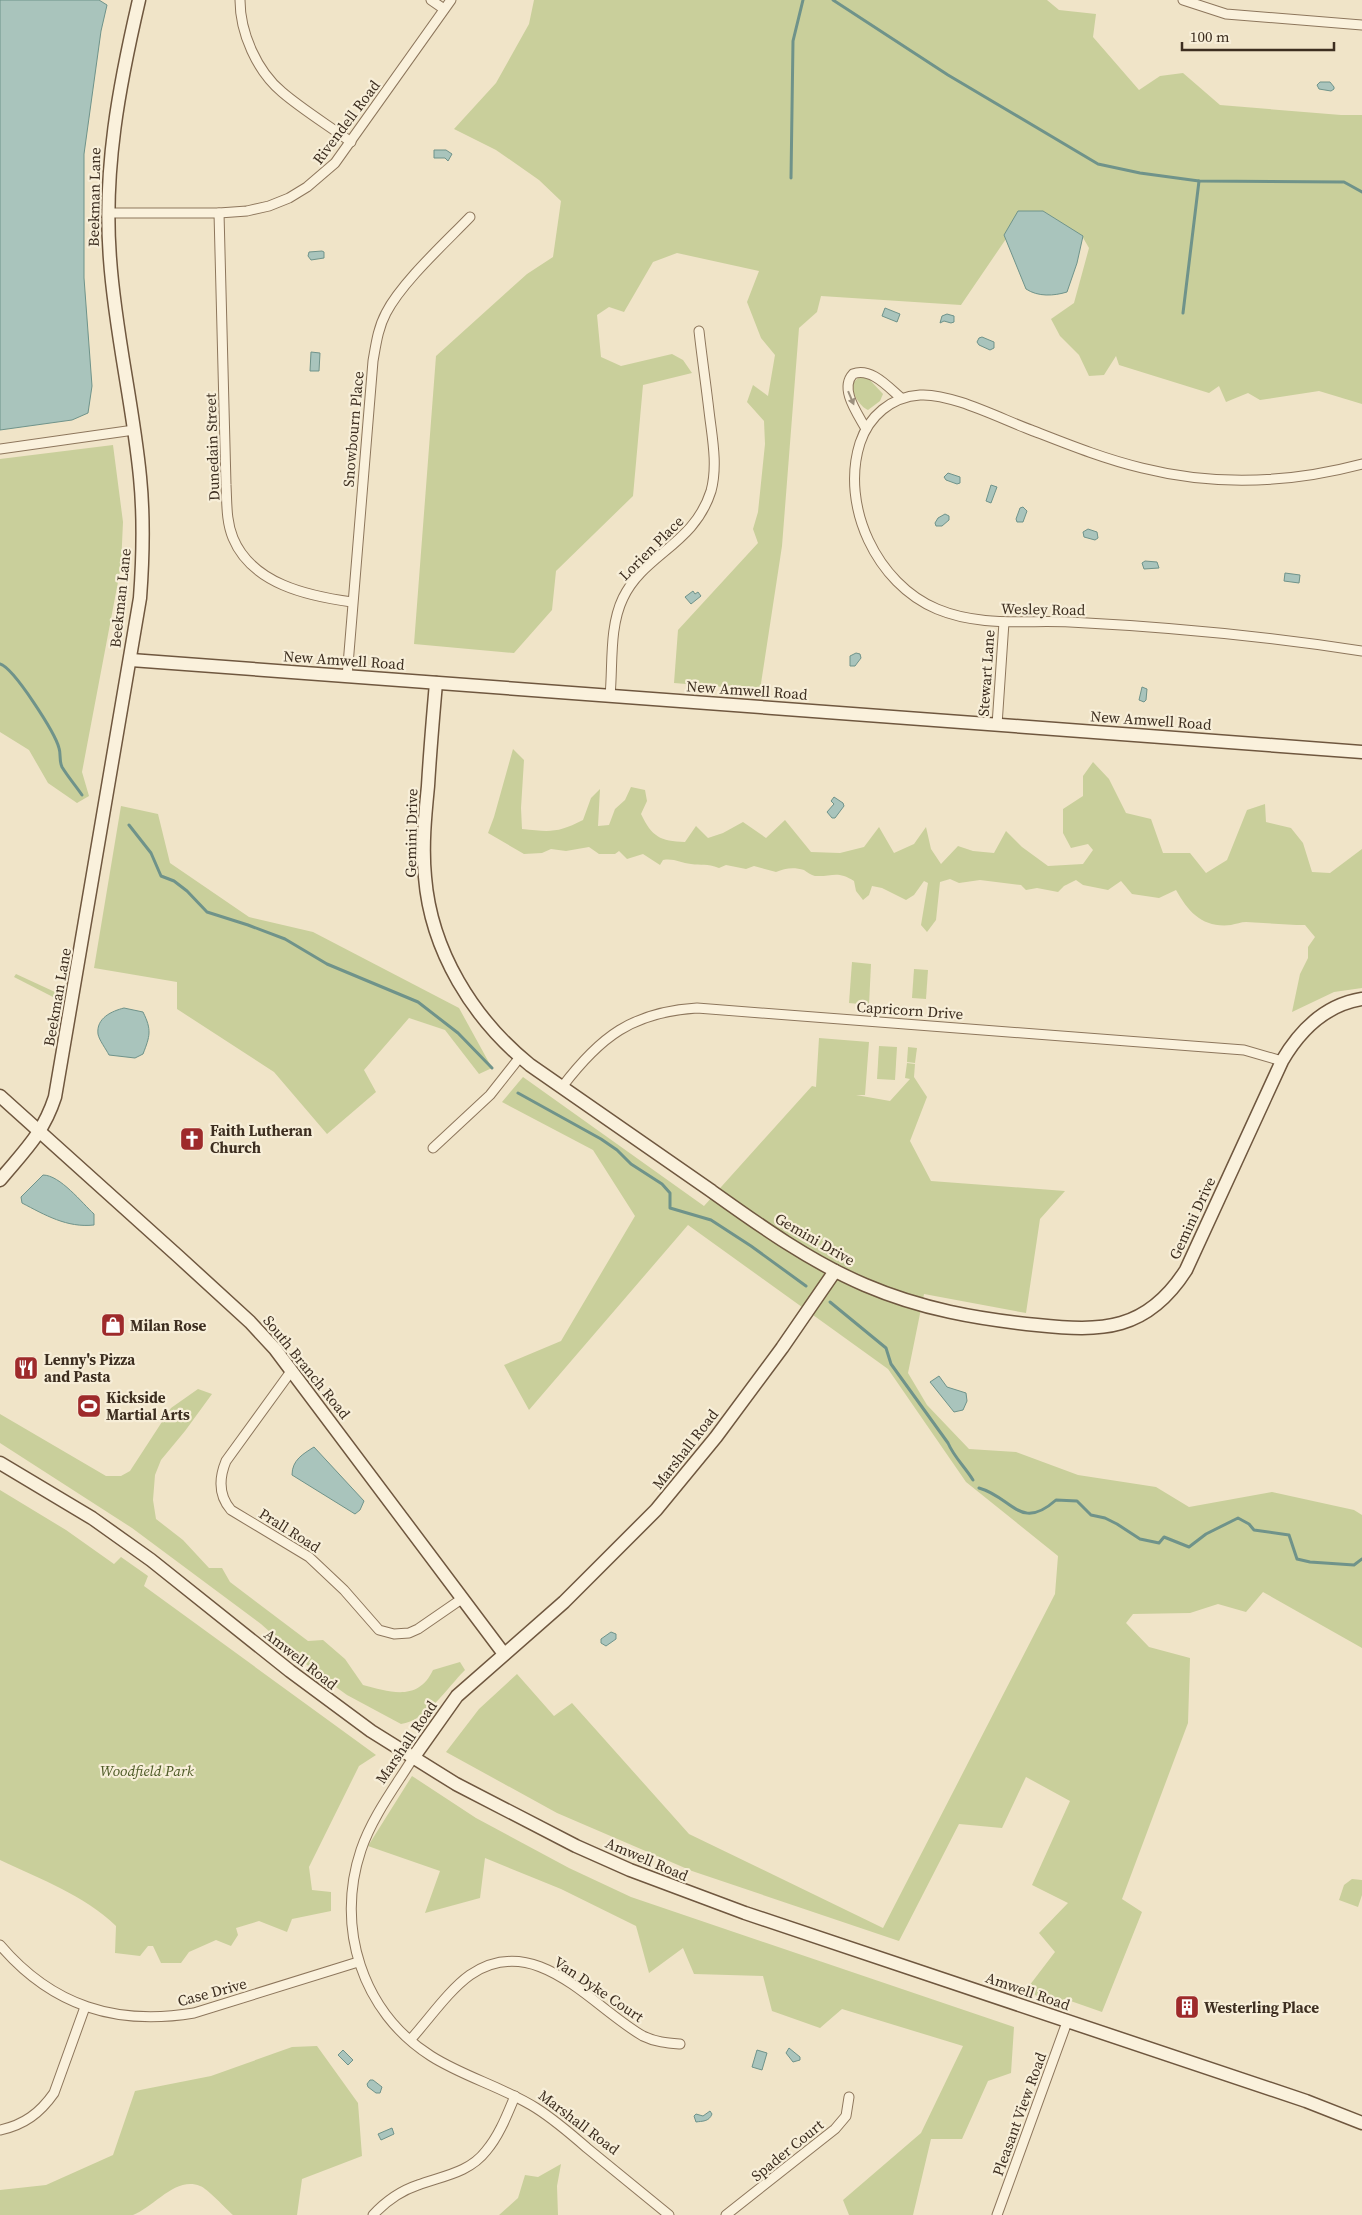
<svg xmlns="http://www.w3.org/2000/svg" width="1362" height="2215" font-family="'Source Serif 4',serif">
<rect width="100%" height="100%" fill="#f0e4c8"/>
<!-- green -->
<g fill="#c9cf9b">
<path d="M 534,0 L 1047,0 L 1059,10 L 1096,14 L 1093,37 L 1139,90 L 1160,76 L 1183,73 L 1220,105 L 1341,115 L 1362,115 L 1362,404 L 1319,391 L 1260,400 L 1248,393 L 1226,402 L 1219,386 L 1209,393 L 1119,365 L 1116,356 L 1104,375 L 1089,376 L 1079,355 L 1060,336 L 1051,319 L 1074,303 L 1089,248 L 1082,236 L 1043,211 L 1025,211 L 961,305 L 821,296 L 817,312 L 799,328 L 782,546 L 760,690 L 674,683 L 678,630 L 758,543 L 753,529 L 758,512 L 765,444 L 764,421 L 747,402 L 753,385 L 768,396 L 775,355 L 761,338 L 747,302 L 759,271 L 677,253 L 653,262 L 624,312 L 609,307 L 597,315 L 601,357 L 621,366 L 672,354 L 683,360 L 692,373 L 643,385 L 633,496 L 556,571 L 552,610 L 514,653 L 414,644 L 436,356 L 527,274 L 553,257 L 561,201 L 539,180 L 496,150 L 454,129 L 496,83 L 529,24 Z"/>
<path d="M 860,376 L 868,378 L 883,394 L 880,401 L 868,410 C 860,407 851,392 852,384 Z"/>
<path d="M 113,445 L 123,522 L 121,566 L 82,772 L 89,796 L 77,803 L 48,783 L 29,750 L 0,732 L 0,459 Z"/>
<path d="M 513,749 L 524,760 L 521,808 L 522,829 C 550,832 558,833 583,820 L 591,798 L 600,789 L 598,826 L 609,825 L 615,809 L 625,800 L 631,787 L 645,790 L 647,801 L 641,814 C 652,837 660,841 685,842 L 696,826 L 708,838 L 723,833 L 743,822 L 766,838 L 785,820 L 811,852 L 840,853 L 864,847 L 879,827 L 894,853 L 914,844 L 926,827 L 931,849 L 941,864 L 958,846 L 973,851 L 994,853 L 1006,831 L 1022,847 L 1048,866 L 1083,864 L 1093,850 L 1088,844 L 1071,848 L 1063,833 L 1063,809 L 1083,796 L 1083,776 L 1093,762 L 1109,779 L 1126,813 L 1151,819 L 1163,853 L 1190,853 L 1206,873 L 1227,860 L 1247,810 L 1265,804 L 1266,822 L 1291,828 L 1303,843 L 1312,872 L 1330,873 L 1362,849 L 1362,988 L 1334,992 L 1292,1012 L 1300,974 L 1308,958 L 1308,947 L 1315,937 L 1305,925 C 1286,925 1266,923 1246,922 C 1241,922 1236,924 1231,925 C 1203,928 1189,913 1176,890 L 1159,898 L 1132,894 L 1121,881 L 1108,890 L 1083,885 L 1076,880 L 1064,886 L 1058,892 L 1037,888 L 1026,890 L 1021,885 L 980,880 L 959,883 L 950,879 L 940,882 L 936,920 L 927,932 L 921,925 L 928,883 L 924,881 L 914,895 L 906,900 L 882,888 L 872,886 L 869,895 L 863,900 L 856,891 L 854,881 C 837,870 832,877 815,876 C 811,875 807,872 804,870 C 794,867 785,868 776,872 L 754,866 L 746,869 L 726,865 L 719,868 C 706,863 702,866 691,864 C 681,863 674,858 663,860 L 660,865 L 643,854 L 627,859 L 619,851 L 615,854 L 599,854 L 589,847 L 566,851 L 551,849 L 542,853 L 524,854 L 488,833 L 494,817 Z"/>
<path d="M 121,806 L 158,814 L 170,863 L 249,917 L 313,932 L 459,1008 L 492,1068 L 479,1074 L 445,1030 L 409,1018 L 364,1070 L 376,1092 L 327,1134 L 274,1072 L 177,1009 L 177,982 L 94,968 Z"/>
<path d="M 852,962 L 871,964 L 869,1005 L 849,1003 Z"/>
<path d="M 914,969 L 928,970 L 926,999 L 912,998 Z"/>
<path d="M 16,974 L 55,992 L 56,997 L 53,997 L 14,977 Z"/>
<path d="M 819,1038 L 869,1042 L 865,1095 L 856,1095 L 890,1101 L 910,1079 L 905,1078 L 907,1063 L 915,1064 L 914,1077 L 927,1097 L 910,1141 L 931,1181 L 1065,1191 L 1040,1219 L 1026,1313 L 924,1294 L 908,1373 L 927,1405 L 969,1449 L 1016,1452 L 1078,1475 L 1156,1487 L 1189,1507 L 1272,1492 L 1354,1510 L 1362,1515 L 1362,1648 L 1263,1592 L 1246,1612 L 1218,1604 L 1190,1613 L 1133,1614 L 1126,1623 L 1149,1647 L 1190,1658 L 1188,1723 L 1122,1899 L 1142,1912 L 1102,2012 L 1065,1999 L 1050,2003 L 1026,1990 L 1055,1952 L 1039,1933 L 1068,1903 L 1032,1885 L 1070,1801 L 1026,1777 L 1002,1828 L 959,1824 L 899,1941 L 692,1871 L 557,1813 L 446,1752 L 479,1709 L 517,1674 L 554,1716 L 572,1703 L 689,1834 L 883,1928 L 1055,1594 L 1058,1556 L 966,1482 L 888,1369 L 688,1225 L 529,1410 L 504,1365 L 561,1341 L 635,1216 L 593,1150 L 502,1102 L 523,1077 L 704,1206 L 812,1086 L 816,1087 Z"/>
<path d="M 879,1046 L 897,1047 L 895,1080 L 877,1079 Z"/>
<path d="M 908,1047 L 917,1048 L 915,1063 L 907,1062 Z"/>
<path d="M 198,1389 L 212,1394 L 185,1431 L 161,1460 L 155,1475 L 153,1500 L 156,1519 L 183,1540 L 209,1568 L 222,1568 L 230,1582 L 308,1641 L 323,1640 L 345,1659 L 363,1685 C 390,1692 418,1702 433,1670 L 460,1662 L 465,1670 C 447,1688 426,1721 401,1724 L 347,1695 L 315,1672 L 261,1624 L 132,1528 L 0,1443 L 0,1414 L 106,1476 L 121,1476 L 130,1471 L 171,1408 Z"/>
<path d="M 0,1490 L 66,1530 L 114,1564 L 121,1557 L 148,1576 L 144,1586 L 376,1755 L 359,1766 L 309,1867 L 312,1890 L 331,1892 L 331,1911 L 292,1919 L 287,1932 L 259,1921 L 236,1928 L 238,1935 L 231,1946 L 216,1940 L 189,1952 L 181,1963 L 161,1963 L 153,1946 L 148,1946 L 140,1956 L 115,1953 L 116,1926 C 84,1895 40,1879 0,1860 Z"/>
<path d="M 412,1776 L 476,1818 L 569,1868 L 631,1897 L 1014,2027 L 1011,2073 L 988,2081 L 962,2139 L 931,2139 L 913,2215 L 849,2215 L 843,2200 L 921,2133 L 963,2046 L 842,2009 L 820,2028 L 772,2011 L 763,1976 L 694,1974 L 683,1948 L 649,1973 L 636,1926 L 561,1889 L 485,1858 L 480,1898 L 425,1913 L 440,1871 L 368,1846 Z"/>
<path d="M 1352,1879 L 1362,1880 L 1362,1895 L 1358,1907 L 1339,1900 L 1344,1885 Z"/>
<path d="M 317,2046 L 358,2103 L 362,2156 L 302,2179 L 297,2215 L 233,2215 C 226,2209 207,2188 200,2186 C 176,2176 154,2207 133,2215 L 0,2215 L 0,2190 L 46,2185 L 113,2155 L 135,2091 L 211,2076 L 292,2047 Z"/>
<path d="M 561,2164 L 557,2186 L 558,2215 L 499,2215 L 518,2198 L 525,2175 L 538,2177 Z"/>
</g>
<!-- water -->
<g fill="#a9c4bc" stroke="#6f938a">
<path d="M 0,0 L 99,0 L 107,5 L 101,31 L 84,154 L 84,278 L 92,386 L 88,413 L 72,420 L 0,430 Z"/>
<path d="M 1320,82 L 1330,82 L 1334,87 L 1334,89 L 1331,91 L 1319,89 L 1317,85 Z"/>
<path d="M 434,150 L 446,150 L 452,154 L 448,161 L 445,158 L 434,158 Z"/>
<path d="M 1018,211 L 1043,211 L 1083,236 L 1077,263 L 1067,292 C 1054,296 1038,297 1026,289 L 1004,235 Z"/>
<path d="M 322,251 L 324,252 L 324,258 L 311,260 L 308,256 L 309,252 Z"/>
<path d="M 885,308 L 900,314 L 897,322 L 882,316 Z"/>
<path d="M 947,314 L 954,316 L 954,322 L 951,323 L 944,321 L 940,323 L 942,316 Z"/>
<path d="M 982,337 L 994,342 L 994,348 L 990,350 L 979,345 L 977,342 L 979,338 Z"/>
<path d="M 311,352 L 320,353 L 319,371 L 310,371 Z"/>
<path d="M 948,473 L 960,477 L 960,483 L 957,484 L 946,480 L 944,477 Z"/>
<path d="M 991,485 L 997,487 L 991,503 L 986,501 Z"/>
<path d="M 1023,507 L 1027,511 L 1023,522 L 1017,522 L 1016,519 L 1020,508 Z"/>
<path d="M 945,514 L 949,516 L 949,520 L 942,526 L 936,526 L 935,523 L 938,518 Z"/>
<path d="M 1088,529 L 1097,532 L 1098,538 L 1095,540 L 1084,537 L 1083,532 Z"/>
<path d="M 1145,561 L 1157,562 L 1159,568 L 1144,569 L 1142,563 Z"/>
<path d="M 1285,573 L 1300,575 L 1299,583 L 1284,581 Z"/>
<path d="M 693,591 L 695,594 L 698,592 L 701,596 L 691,604 L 685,597 Z"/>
<path d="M 856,653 L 860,654 L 861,658 L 855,666 L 850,666 L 850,656 Z"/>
<path d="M 1142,687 L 1147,689 L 1146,700 L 1144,702 L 1139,700 Z"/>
<path d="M 834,797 L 843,803 L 844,806 L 835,818 L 832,818 L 827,812 L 834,804 L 831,801 Z"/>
<path d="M 124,1008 L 143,1012 C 152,1030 150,1036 143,1054 L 135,1058 L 109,1055 C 106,1049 99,1040 98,1034 C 96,1018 112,1011 124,1008 Z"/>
<path d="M 43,1175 C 60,1175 82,1203 94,1214 L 94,1225 C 67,1228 45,1215 22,1203 L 21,1197 Z"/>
<path d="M 939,1376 L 947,1387 L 966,1393 L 967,1401 L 963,1410 L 954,1412 L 930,1382 Z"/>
<path d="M 314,1447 L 364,1501 L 360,1510 L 355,1514 L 292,1475 C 292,1460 303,1454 314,1447 Z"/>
<path d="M 611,1632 L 616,1634 L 616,1639 L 606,1646 L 601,1643 L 601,1639 Z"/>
<path d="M 789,2048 L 800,2057 L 800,2060 L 793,2062 L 786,2053 Z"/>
<path d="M 343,2050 L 353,2060 L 348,2065 L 338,2055 Z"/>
<path d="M 757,2050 L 767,2053 L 762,2070 L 752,2067 Z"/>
<path d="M 370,2080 L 373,2080 L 382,2087 L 380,2093 L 376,2093 L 368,2087 L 367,2084 Z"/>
<path d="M 710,2111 L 712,2114 C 709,2122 702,2121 696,2122 L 694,2116 L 696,2114 L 703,2116 Z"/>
<path d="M 392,2128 L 394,2134 L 381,2140 L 378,2134 Z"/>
</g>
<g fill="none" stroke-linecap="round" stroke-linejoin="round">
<!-- stream -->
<g stroke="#6f938a" stroke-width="3">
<path d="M 833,0 L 948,75 L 1098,164 L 1140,173 L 1199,181 L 1344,182 L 1362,192"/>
<path d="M 791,178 L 793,41 L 803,0"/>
<path d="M 1183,313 L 1199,181"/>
<path d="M 0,664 C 14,668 55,733 59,748 C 61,754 59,761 62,767 C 68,777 76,786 82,795"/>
<path d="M 129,825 L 151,853 L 161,876 L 174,881 L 187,891 L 207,912 L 248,925 L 285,939 L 327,964 L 418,1002 L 458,1033 L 492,1068"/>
<path d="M 518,1093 L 601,1139 L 617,1150 L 631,1164 L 662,1184 L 670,1193 L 670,1208 L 711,1220 L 751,1246 L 806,1286"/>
<path d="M 830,1302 L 886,1348 L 891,1364 L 948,1443 C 954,1457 965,1467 973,1480"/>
<path d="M 979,1488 C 1012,1497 1020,1532 1056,1500 L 1077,1501 L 1091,1515 L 1105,1518 L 1117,1524 L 1140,1539 L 1159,1543 L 1164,1537 L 1189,1547 L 1206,1534 L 1238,1518 L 1249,1524 L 1254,1530 L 1289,1535 L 1297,1559 L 1310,1562 L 1354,1565 L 1362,1559"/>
</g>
<defs>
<g id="street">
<path d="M 240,0 C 240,33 257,71 282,92 C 303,110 328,125 351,142"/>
<path d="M 431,0 L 444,9"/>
<path d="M 1183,0 L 1226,14 L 1362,25"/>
<path d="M 108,213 L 219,213 L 247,211 L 269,206 L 289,198 L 307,187 L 335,163 L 451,0"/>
<path d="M 219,213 L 226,485 C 227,503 226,521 233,538 C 252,584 308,596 352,602"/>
<path d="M 866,429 C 858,414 839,389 853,374 C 871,367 888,387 901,398"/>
<path d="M 0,449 L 134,430"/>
<path d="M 1362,464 C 1290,483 1214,486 1142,468 C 1104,459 1067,444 1031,430 C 1001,419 951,393 920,395 C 891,397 869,416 860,443 C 840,506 877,584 937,609 C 980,627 1025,620 1070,622 C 1168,627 1266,636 1362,651"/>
<path d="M 347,677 L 373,361 C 376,344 378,328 386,313 C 402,282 445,243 470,217"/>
<path d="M 610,696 C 613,665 609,627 623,598 C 644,554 694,545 711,491 C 718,465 712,437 709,411 C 706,385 702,358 699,331"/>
<path d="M 997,725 L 1004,622"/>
<path d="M 562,1087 C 600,1037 632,1012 697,1008 L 1244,1050 L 1282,1061"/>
<path d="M 433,1148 L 490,1095 L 520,1057"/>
<path d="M 292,1370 L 226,1461 C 219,1478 218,1495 231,1510 L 309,1557 L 344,1590 L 379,1630 L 394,1634 L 409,1633 L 418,1629 L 463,1598"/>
<path d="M 413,1758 C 395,1787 372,1817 361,1850 C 335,1927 362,2012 431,2056 C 464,2077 503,2087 536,2108 C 555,2120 571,2134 587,2148 C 614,2170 642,2193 669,2215"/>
<path d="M 0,1945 C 52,2006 116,2026 194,2013 L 358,1962"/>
<path d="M 411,2039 C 429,2019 449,1990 470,1975 C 536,1930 592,2007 643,2036 C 655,2042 668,2043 680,2044"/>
<path d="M 0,2130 C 24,2125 40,2113 54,2093 L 85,2007"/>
<path d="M 373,2215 C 386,2201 400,2191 418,2185 C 442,2176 469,2173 486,2151 C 499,2136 507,2115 515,2096"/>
<path d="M 726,2215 L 835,2129 L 846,2116 L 849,2097"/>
<path d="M 997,2215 L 1067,2022"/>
</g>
<g id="secondary">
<path d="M 131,660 L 1362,752"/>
<path d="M 436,683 C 433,717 430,752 428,786 C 425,816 422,847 425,877 C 431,951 473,1019 530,1065 C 590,1107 650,1149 710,1190 C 759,1225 809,1261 865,1285 C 921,1309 977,1319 1037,1325 C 1102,1332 1147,1331 1186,1270 L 1282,1061 C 1300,1030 1325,1005 1362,999"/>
<path d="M 0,1096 L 179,1257 L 250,1322 L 275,1349 L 504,1654"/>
<path d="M 0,1180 C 24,1151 43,1134 55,1097 L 140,598 C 143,558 144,517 140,477 C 133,404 115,332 110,259 C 103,170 119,86 139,0"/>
<path d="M 0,1463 L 92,1518 L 151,1560 L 290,1671 L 371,1731 L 456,1784 L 576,1846 L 630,1870 L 745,1913 L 1306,2101 L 1362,2123"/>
<path d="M 413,1758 L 457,1696 L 564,1602 L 656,1510 L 716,1437 L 782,1348 L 835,1271"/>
</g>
</defs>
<!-- street casing -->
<use href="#street" stroke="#8d765c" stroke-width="11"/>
<!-- secondary casing -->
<use href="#secondary" stroke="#6f573f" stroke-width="15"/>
<!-- street -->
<use href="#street" stroke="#faf1dc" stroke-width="9"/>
<!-- secondary -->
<use href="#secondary" stroke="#faf1dc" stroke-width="12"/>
</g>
<!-- one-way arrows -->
<defs><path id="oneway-solid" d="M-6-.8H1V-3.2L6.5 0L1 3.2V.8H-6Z" transform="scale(1.25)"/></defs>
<use fill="#9c907e" href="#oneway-solid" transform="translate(851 398) rotate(67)"/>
<!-- icons -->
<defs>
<symbol id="church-square" viewBox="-11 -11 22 22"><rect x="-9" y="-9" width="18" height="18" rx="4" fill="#9e2a2b" stroke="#f7eed8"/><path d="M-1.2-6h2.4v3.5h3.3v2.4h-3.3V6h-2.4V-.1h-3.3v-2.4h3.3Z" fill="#fff"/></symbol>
<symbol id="shop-square" viewBox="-11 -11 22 22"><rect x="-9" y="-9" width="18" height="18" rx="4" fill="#9e2a2b" stroke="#f7eed8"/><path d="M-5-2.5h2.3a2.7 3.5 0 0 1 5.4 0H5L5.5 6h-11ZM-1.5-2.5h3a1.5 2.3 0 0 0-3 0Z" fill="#fff"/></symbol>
<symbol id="restaurant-square" viewBox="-11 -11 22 22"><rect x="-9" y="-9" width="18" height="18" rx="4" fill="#9e2a2b" stroke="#f7eed8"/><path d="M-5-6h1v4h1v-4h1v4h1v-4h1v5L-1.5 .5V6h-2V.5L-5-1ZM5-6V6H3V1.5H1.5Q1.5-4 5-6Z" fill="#fff"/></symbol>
<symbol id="stadium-square" viewBox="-11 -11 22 22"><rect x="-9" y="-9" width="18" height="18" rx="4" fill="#9e2a2b" stroke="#f7eed8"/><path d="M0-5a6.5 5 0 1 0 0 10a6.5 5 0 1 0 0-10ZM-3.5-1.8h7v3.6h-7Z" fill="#fff"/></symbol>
<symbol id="building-square" viewBox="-11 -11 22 22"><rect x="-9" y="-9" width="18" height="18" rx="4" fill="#9e2a2b" stroke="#f7eed8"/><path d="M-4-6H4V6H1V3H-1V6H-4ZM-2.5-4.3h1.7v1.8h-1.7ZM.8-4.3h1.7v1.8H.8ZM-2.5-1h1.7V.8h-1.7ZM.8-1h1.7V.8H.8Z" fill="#fff"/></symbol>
</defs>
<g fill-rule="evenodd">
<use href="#church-square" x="178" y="1125" width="28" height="28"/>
<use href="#shop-square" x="99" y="1311" width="28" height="28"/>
<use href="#restaurant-square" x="12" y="1354" width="28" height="28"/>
<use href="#stadium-square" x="75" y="1392" width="28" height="28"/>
<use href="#building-square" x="1173" y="1993" width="28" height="28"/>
</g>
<g text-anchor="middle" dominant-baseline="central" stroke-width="4.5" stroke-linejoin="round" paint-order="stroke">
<!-- street labels -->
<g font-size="15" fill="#3d2e20" stroke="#f7eed8">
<text transform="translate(346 122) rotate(-53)">Rivendell Road</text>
<text transform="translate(94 197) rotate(-89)">Beekman Lane</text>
<text transform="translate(353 429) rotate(-85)">Snowbourn Place</text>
<text transform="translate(212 447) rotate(-92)">Dunedain Street</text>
<text transform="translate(651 548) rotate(-45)">Lorien Place</text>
<text transform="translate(120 598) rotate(-84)">Beekman Lane</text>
<text transform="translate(1043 609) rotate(1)">Wesley Road</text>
<text transform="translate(344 660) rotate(4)">New Amwell Road</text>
<text transform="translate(986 673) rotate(-86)">Stewart Lane</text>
<text transform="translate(747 690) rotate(4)">New Amwell Road</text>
<text transform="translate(1151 720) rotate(4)">New Amwell Road</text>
<text transform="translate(411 833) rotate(-89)">Gemini Drive</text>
<text transform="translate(57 997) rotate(-80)">Beekman Lane</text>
<text transform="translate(910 1010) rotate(4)">Capricorn Drive</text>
<text transform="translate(1192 1218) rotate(-65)">Gemini Drive</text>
<text transform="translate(815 1239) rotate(30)">Gemini Drive</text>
<text transform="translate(307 1367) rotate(51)">South Branch Road</text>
<text transform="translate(685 1449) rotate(-52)">Marshall Road</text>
<text transform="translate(290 1530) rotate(32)">Prall Road</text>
<text transform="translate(301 1659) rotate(38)">Amwell Road</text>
<text transform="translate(406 1742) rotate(-56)">Marshall Road</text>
<text transform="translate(647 1859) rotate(23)">Amwell Road</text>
<text transform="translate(599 1989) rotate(34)">Van Dyke Court</text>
<text transform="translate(1028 1991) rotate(19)">Amwell Road</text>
<text transform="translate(212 1992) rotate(-15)">Case Drive</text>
<text transform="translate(1019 2114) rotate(-70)">Pleasant View Road</text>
<text transform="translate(579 2122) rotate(37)">Marshall Road</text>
<text transform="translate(787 2150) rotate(-39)">Spader Court</text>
</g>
<!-- poi labels -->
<g font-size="15" font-weight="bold" fill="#3d2e20" stroke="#f7eed8" text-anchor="start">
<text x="210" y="1130">Faith Lutheran<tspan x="210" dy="17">Church</tspan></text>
<text x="130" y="1325">Milan Rose</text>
<text x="44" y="1359">Lenny's Pizza<tspan x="44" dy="17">and Pasta</tspan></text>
<text x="106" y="1397">Kickside<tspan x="106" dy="17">Martial Arts</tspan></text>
<text x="1204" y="2007">Westerling Place</text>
</g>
<!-- park labels -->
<g font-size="15" font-style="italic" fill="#4d5a26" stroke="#f7eed8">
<text x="147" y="1770">Woodfield Park</text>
</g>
</g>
<!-- scale -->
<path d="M1182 42v8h152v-8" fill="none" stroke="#3d2e20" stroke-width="2.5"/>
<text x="1190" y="42" font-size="15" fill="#3d2e20" stroke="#f7eed8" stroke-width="4" paint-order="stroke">100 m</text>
</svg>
